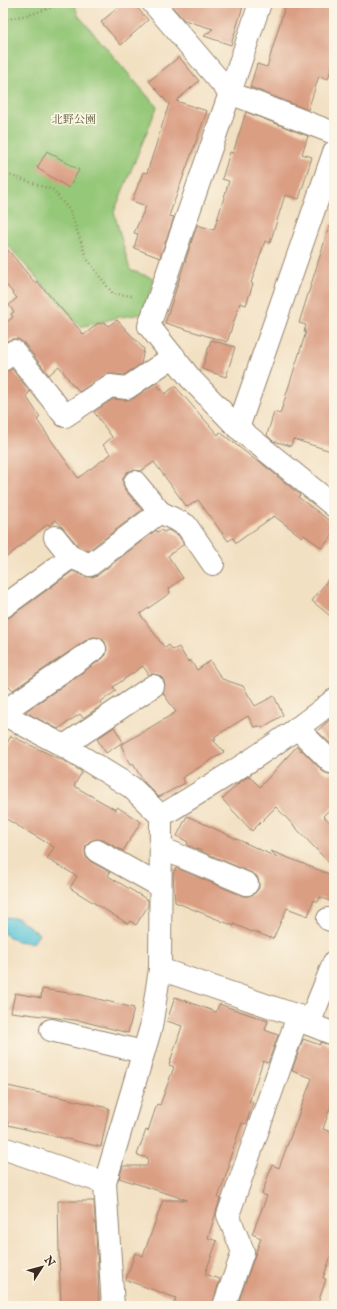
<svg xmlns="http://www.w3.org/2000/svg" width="337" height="1309" font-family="'IM FELL English','Noto Serif JP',serif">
<rect width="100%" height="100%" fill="#fcf5e5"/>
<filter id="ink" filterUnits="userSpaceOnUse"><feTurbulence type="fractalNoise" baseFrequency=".025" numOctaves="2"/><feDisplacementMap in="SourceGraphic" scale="8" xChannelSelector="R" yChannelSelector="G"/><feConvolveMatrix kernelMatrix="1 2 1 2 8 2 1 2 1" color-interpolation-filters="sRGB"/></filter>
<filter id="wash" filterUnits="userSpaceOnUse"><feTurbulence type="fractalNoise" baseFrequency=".012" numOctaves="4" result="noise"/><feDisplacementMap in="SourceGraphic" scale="16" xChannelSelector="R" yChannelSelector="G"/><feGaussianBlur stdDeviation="0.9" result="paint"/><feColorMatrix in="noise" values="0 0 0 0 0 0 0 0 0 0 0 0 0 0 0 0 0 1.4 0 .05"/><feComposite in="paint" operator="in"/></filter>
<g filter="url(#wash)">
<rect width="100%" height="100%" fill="#f2e0c2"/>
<!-- green -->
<path fill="#95c879" stroke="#68794c" d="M 3,3 L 74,3 L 78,15 L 157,107 L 114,212 L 130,270 L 155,279 L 143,314 L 120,317 L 80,327 L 3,240 Z"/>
<!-- water -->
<path fill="#5dc6d9" stroke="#4c787c" d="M 3,917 L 18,918 L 39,934 L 33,943 L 16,941 L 3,933 Z"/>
<g id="blocks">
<!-- building -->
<g fill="#da9e83">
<path d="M 123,3 L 133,3 L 148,20 L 121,45 L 101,22 Z"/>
<path d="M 169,3 L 244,3 L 231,45 L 204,36 L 213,29 L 184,20 Z"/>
<path d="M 286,3 L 334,3 L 334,60 L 328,79 L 319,76 L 308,110 L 250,87 L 257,64 L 267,67 Z"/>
<path d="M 179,57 L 199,81 L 176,101 L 207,111 L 169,216 L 174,217 L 160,258 L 134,248 L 138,234 L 134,233 L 146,206 L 132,201 L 143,172 L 147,173 L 169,104 L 149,81 Z"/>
<path d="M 246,112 L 308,136 L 302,154 L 312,157 L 299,199 L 285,195 L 270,243 L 265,241 L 251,283 L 253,284 L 246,305 L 240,303 L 227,342 L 165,323 L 197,225 L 214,230 L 229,181 L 222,179 L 230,152 L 233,153 Z"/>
<path d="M 47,151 L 79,170 L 69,188 L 37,168 Z"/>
<path d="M 330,224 L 334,225 L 334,452 L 293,439 L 291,446 L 273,441 L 267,435 L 274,412 L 280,414 L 306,332 L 304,332 L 306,325 L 299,323 Z"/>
<path d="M 3,244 L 35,283 L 37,281 L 84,335 L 98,323 L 100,324 L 105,322 L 108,326 L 117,320 L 144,349 L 141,364 L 124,375 L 111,374 L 103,376 L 79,392 L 75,386 L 74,387 L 59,366 L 49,375 L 24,343 L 18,339 L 12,339 L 7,341 L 3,336 L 3,325 L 13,317 L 11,314 L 14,312 L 9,305 L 17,298 L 3,281 Z"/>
<path d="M 211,340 L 235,347 L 226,377 L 202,369 Z"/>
<path d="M 12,369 L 30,392 L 26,396 L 40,417 L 37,420 L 78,478 L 111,454 L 103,445 L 112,437 L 94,412 L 113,399 L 126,400 L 134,398 L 156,383 L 165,394 L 175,386 L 218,435 L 220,432 L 258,462 L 259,461 L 300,495 L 298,497 L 334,524 L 334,533 L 322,548 L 304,535 L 302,537 L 274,516 L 236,543 L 233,538 L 228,541 L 198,500 L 187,507 L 154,462 L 141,471 L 133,470 L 127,472 L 123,478 L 123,484 L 125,490 L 142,510 L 88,551 L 79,547 L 56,520 L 49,526 L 48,524 L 3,560 L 3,372 Z"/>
<path d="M 156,530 L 157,532 L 161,530 L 164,532 L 168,530 L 178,535 L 184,544 L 168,556 L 183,578 L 169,589 L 170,593 L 140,614 L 165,648 L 169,645 L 173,650 L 179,647 L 188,662 L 190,660 L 197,670 L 210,661 L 222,679 L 243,686 L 255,706 L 274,696 L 283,715 L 262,728 L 260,726 L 254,727 L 248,716 L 214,737 L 216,740 L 213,740 L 224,752 L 182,778 L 185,783 L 159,797 L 144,782 L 133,764 L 130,765 L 121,745 L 176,712 L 163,693 L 164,691 L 165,685 L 163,679 L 159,675 L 153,674 L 149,675 L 143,666 L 113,687 L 116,691 L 100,702 L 102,705 L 83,718 L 80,714 L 58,729 L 27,713 L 26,711 L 102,659 L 106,655 L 107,648 L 105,642 L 101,638 L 94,637 L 88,639 L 13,690 L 10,687 L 3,692 L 3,619 L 10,617 L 73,571 L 86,577 L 92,577 L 98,575 Z"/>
<path d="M 334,572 L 334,619 L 312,601 Z"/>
<path d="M 334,716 L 334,747 L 317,731 Z"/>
<path d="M 114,727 L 123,742 L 106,753 L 97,739 Z"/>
<path d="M 11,736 L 66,762 L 82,772 L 74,786 L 116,810 L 117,807 L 141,822 L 123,851 L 103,840 L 97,839 L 90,841 L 86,845 L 85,851 L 86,857 L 91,862 L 110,872 L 108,876 L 148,900 L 148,906 L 136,925 L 130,921 L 128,924 L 70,888 L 77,876 L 47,859 L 54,847 L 3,817 L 3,750 Z"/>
<path d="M 297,746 L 301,751 L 302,750 L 322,771 L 328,774 L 334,774 L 334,805 L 323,816 L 334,826 L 334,868 L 276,807 L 252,831 L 222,799 L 239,783 L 249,776 L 260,787 Z"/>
<path d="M 187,816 L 278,858 L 271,851 L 334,876 L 334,903 L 320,897 L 318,902 L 314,900 L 308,916 L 287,908 L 273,939 L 253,931 L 252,932 L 234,924 L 234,926 L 175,902 L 173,874 L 176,868 L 243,896 L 248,896 L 254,894 L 259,888 L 259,882 L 257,876 L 252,873 L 187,845 L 188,842 L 177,836 Z"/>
<path d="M 42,989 L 82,995 L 134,1008 L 128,1033 L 82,1021 L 11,1012 L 15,993 L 41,998 Z"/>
<path d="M 175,997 L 216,1012 L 219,1004 L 268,1021 L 265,1030 L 278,1035 L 268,1063 L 263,1061 L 249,1102 L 253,1103 L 246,1124 L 242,1123 L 228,1163 L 230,1164 L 218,1198 L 220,1199 L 208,1238 L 217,1241 L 205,1274 L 220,1279 L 212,1306 L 173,1306 L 176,1298 L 126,1280 L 135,1253 L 143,1256 L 163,1200 L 187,1200 L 119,1178 L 123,1166 L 147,1166 L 148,1158 L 137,1155 L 146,1130 L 148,1131 L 157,1104 L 160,1105 L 174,1067 L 169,1065 L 182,1026 L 167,1021 Z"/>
<path d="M 303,1039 L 320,1045 L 320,1042 L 334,1046 L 334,1097 L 323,1129 L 334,1133 L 334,1247 L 323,1278 L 326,1279 L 317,1306 L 237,1306 L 261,1238 L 252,1234 L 267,1196 L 262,1194 L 272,1165 L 279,1168 L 312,1078 L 292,1071 Z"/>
<path d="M 3,1085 L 109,1108 L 101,1147 L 8,1125 L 9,1123 L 3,1121 Z"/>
<path d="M 58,1201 L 94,1201 L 98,1268 L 99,1306 L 61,1306 L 59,1254 Z"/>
</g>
</g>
</g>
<g filter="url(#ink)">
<use href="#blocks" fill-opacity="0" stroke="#968570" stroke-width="1"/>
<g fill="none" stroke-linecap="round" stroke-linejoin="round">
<defs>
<g id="minor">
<path d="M 153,3 L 230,93 L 149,326 L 191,379 L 238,428 L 334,506"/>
<path d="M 260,3 L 230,93 L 334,133"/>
<path d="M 3,360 L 14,351 L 65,416 L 110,386 L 127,388 L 174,356"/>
<path d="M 238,428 L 334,152"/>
<path d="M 135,482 L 160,512"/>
<path d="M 55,537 L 71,557"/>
<path d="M 3,607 L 71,557 L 90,565 L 160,512 L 186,525 L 213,564"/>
<path d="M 3,712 L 95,649"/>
<path d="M 3,714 L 64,746 L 131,787 L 161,816 L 160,969 L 151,1027 L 105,1183 L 113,1306"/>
<path d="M 297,728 L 331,762"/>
<path d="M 64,746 L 153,686"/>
<path d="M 161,816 C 220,780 280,744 334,700"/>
<path d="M 161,848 L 247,884"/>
<path d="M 97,851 L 160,886"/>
<path d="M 328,919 L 334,921"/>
<path d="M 160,969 L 298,1016 L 309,1024 L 334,1034"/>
<path d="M 309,1024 L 334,962"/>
<path d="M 51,1030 L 143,1052"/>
<path d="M 3,1148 L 105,1183"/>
<path d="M 224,1306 L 243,1252 L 228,1215 L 298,1016"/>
</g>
</defs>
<!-- minor casing -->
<use href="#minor" stroke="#968570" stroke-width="24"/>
<!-- path -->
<g stroke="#968570" stroke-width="2.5" stroke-dasharray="1 3" stroke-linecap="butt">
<path d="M 3,20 L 32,14 L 52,7"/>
<path d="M 3,173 L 53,190 L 70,211 L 87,259 L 113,294 L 134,296"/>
</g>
<!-- minor -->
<use href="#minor" stroke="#fff" stroke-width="22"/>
</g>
</g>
<g text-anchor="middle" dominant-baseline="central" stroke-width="3.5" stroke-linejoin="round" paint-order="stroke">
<!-- park labels -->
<g font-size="11" fill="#565939" stroke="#fcf5e5">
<text x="74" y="120">北野公園</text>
</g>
</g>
<!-- margin -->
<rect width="337" height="1309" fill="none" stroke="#fcf5e5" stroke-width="16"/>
<!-- north arrow -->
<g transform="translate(42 1267) rotate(54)" stroke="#fcf5e5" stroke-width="3" paint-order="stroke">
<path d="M0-3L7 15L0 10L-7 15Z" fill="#3b2a1e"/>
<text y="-6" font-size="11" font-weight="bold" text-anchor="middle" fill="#3b2a1e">N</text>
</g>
</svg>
